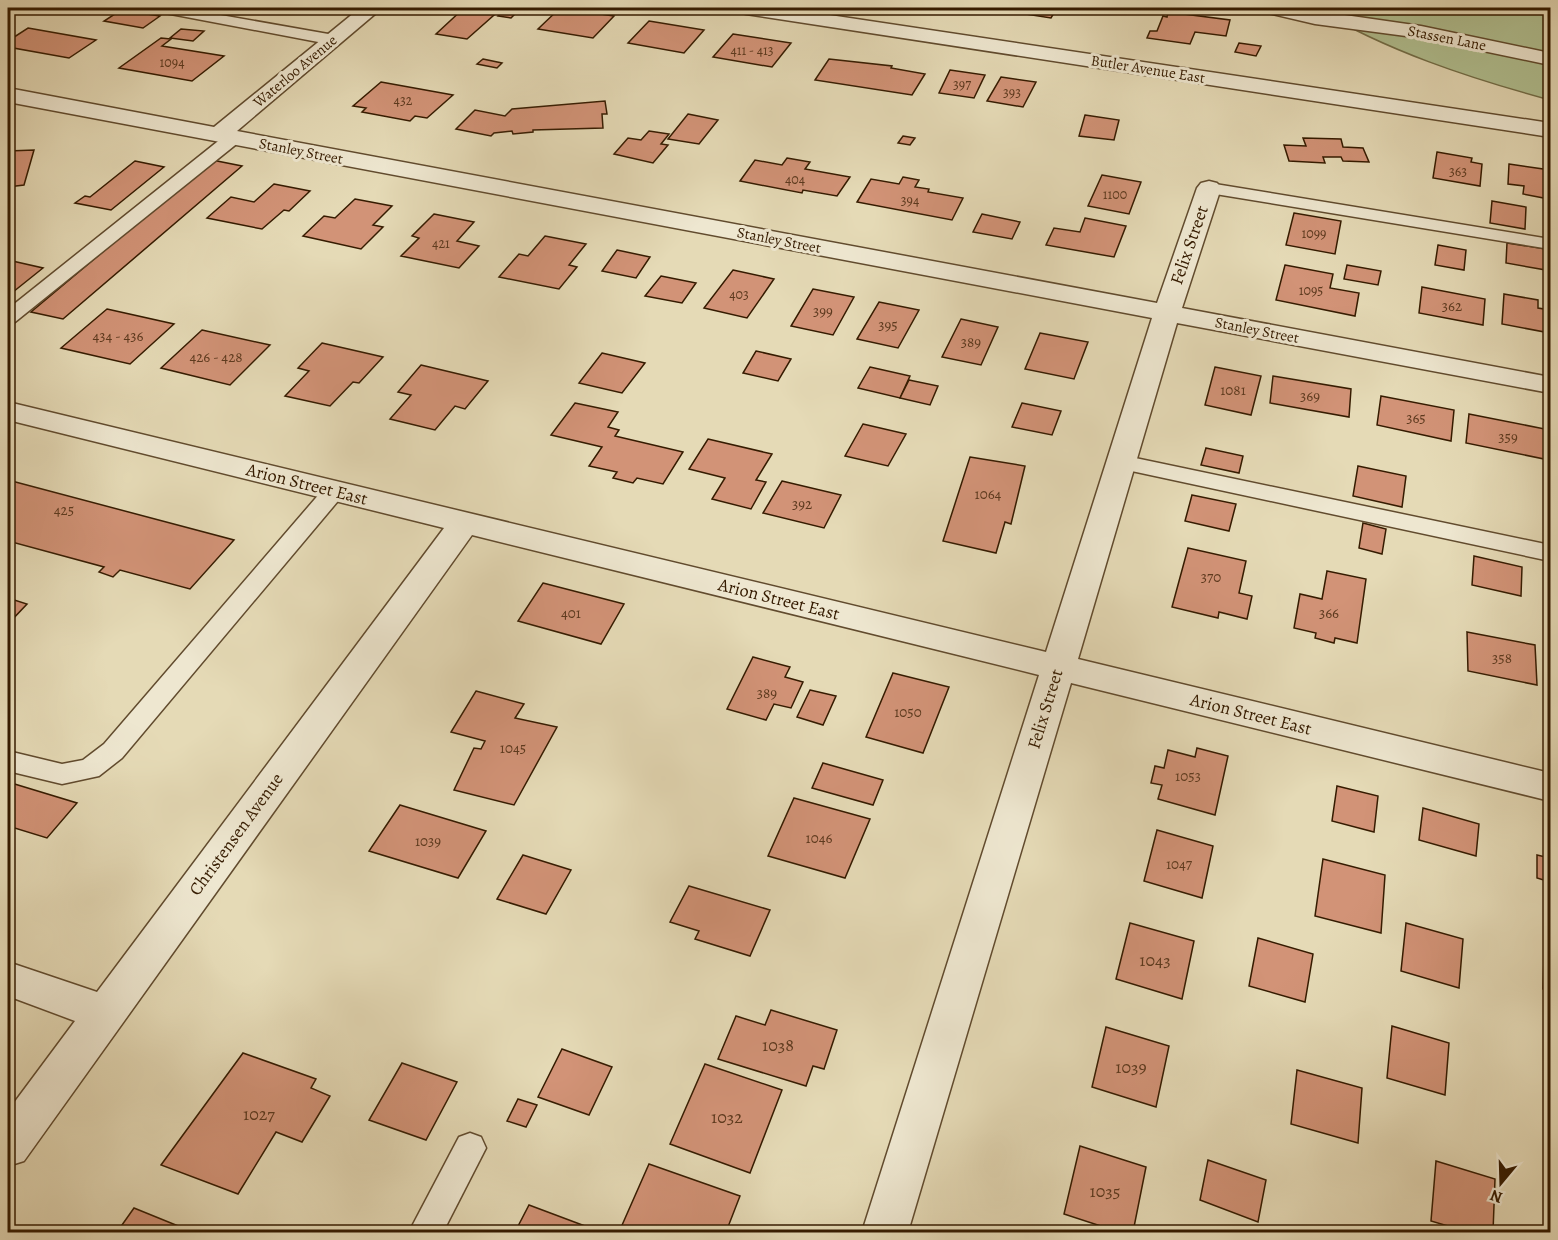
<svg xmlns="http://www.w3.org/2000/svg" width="1558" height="1240" font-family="Alegreya,serif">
<rect width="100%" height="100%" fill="#e5dab6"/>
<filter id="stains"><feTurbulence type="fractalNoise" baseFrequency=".00333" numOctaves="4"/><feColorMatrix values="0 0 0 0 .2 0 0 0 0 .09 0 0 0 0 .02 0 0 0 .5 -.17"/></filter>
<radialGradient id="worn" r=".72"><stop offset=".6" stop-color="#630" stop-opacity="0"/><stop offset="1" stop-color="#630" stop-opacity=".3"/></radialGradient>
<!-- green -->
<path fill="#b1c091" stroke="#736e48" stroke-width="1.5" d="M 1315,8 L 1550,8 L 1550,100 C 1469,78 1387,51 1315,8 Z"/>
<!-- building -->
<g fill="#d29377" stroke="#351b00" stroke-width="1.5">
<path d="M 464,8 L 502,8 L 467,39 L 436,34 Z"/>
<path d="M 560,8 L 614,16 L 593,38 L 538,29 Z"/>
<path d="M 995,8 L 1057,8 L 1051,18 L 994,9 Z"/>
<path d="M 505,9 L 518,11 L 511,18 L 498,16 Z"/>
<path d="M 121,10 L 160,16 L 143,28 L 104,21 Z"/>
<path d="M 1168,12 L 1230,20 L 1226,36 L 1195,32 L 1190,44 L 1147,38 L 1150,31 L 1157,31 L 1163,16 L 1167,17 Z"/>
<path d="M 649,21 L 704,30 L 684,53 L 628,43 Z"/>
<path d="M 28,28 L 96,40 L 69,58 L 8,47 L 8,41 Z"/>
<path d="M 181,29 L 204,31 L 193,41 L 170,38 Z"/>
<path d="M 733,34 L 791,43 L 772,67 L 713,57 Z"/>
<path d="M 161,38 L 171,39 L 162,46 L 224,56 L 192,81 L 119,68 Z"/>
<path d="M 1239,43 L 1261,46 L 1256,56 L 1235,52 Z"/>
<path d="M 483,59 L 502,63 L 497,68 L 477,64 Z"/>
<path d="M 829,59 L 892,66 L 891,68 L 925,74 L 912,95 L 815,80 Z"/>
<path d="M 950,70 L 985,75 L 974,98 L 939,93 Z"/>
<path d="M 1001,77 L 1036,82 L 1023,107 L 987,101 Z"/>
<path d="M 381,82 L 453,95 L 427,118 L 415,116 L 410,121 L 362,112 L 366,108 L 353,106 Z"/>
<path d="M 605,101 L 607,114 L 602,114 L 603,128 L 533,130 L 533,132 L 513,134 L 512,131 L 494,133 L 491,136 L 456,129 L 475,110 L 505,116 L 512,109 Z"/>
<path d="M 688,114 L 718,120 L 699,144 L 668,139 Z"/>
<path d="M 1085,115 L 1119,120 L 1114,140 L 1079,136 Z"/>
<path d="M 649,131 L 669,134 L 661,144 L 668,145 L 653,163 L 614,154 L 628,138 L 641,140 Z"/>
<path d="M 903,136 L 915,138 L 910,145 L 898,143 Z"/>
<path d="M 1303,138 L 1341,139 L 1343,147 L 1363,148 L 1369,162 L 1343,161 L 1341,157 L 1323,157 L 1325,163 L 1289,161 L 1284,145 L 1306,146 Z"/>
<path d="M 34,150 L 24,185 L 8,187 L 8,151 Z"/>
<path d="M 1437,152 L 1472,158 L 1471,162 L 1482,164 L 1480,186 L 1433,178 Z"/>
<path d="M 787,158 L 810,162 L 805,169 L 850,177 L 837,196 L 803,190 L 802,193 L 740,181 L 755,160 L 782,165 Z"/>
<path d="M 212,160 L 242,166 L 63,319 L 31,312 Z"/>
<path d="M 135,161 L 164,167 L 111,210 L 75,203 L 85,196 L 90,197 Z"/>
<path d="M 1509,164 L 1550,170 L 1549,199 L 1523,194 L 1524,186 L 1508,184 Z"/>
<path d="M 1102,175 L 1141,182 L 1129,214 L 1088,206 Z"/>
<path d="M 903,177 L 919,180 L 915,187 L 929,189 L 928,192 L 963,198 L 952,220 L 857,202 L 871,179 L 899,184 Z"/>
<path d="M 274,184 L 310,191 L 289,211 L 284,210 L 262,229 L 207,218 L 231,197 L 254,202 Z"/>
<path d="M 355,199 L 392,206 L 373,225 L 383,227 L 361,249 L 303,236 L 324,216 L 335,218 Z"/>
<path d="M 1492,201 L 1526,207 L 1525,229 L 1490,223 Z"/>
<path d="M 1294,213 L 1341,221 L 1335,254 L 1286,245 Z"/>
<path d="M 434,214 L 474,222 L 457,241 L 479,246 L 459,268 L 401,256 L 419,238 L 412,236 Z"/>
<path d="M 982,214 L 1020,222 L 1012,239 L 973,232 Z"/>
<path d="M 1085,218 L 1126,226 L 1114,257 L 1046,245 L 1054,228 L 1080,232 Z"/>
<path d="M 545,236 L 586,244 L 569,265 L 577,267 L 559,289 L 499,277 L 519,254 L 528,256 Z"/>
<path d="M 1507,243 L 1546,249 L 1546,270 L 1506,263 Z"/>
<path d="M 1438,245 L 1466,250 L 1464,270 L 1435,265 Z"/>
<path d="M 617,250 L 650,257 L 636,278 L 602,271 Z"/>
<path d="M 8,260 L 43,268 L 8,296 Z"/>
<path d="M 1285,265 L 1333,274 L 1330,288 L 1359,293 L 1355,316 L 1276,300 Z"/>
<path d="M 1347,265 L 1381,271 L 1378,285 L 1344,279 Z"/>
<path d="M 733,270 L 774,279 L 747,318 L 704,308 Z"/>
<path d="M 661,276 L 696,283 L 682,303 L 645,296 Z"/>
<path d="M 1422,287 L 1485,299 L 1483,325 L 1419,313 Z"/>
<path d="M 813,289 L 854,297 L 833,335 L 791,326 Z"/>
<path d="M 1504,294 L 1538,300 L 1538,308 L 1550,310 L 1550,333 L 1502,324 Z"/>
<path d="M 879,302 L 919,310 L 898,348 L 857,339 Z"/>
<path d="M 107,309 L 174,324 L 130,364 L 61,348 Z"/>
<path d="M 961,319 L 998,327 L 981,365 L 942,357 Z"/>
<path d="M 202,330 L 270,345 L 230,385 L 161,368 Z"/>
<path d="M 1040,333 L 1088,342 L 1074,379 L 1025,369 Z"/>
<path d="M 322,343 L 383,357 L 359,383 L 353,382 L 330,406 L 285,396 L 309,371 L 298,368 Z"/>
<path d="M 756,351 L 791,359 L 778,381 L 743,373 Z"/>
<path d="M 602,353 L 645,363 L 622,393 L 579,383 Z"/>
<path d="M 421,365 L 488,381 L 465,409 L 455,406 L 435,430 L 390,419 L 411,395 L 398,392 Z"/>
<path d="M 870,367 L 910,376 L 900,398 L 858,388 Z"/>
<path d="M 1215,367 L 1261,376 L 1251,415 L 1205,405 Z"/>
<path d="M 1273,376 L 1351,389 L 1349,417 L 1270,403 Z"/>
<path d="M 909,380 L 938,386 L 930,405 L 900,398 Z"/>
<path d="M 1381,396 L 1454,410 L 1451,441 L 1377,425 Z"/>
<path d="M 575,403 L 618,412 L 608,427 L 619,430 L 615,436 L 683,452 L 663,484 L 637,478 L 633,483 L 613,478 L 617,472 L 589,466 L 602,447 L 551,435 Z"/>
<path d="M 1022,403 L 1061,411 L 1052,435 L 1012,427 Z"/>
<path d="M 1469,414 L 1550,430 L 1549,460 L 1466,443 Z"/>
<path d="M 863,424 L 906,434 L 888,466 L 845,456 Z"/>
<path d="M 708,439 L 772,454 L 756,480 L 766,482 L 751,509 L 712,499 L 725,478 L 689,469 Z"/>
<path d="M 1206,448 L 1243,456 L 1239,473 L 1201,465 Z"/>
<path d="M 970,457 L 1025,466 L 1011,524 L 1005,522 L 996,553 L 943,541 Z"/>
<path d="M 1358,466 L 1406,476 L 1402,507 L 1353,496 Z"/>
<path d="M 8,480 L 234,540 L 190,589 L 120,570 L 113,577 L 99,572 L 104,567 L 8,541 Z"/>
<path d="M 782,481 L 841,495 L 824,528 L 763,513 Z"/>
<path d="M 1192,495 L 1236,504 L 1229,531 L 1185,521 Z"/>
<path d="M 1363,523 L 1386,529 L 1382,554 L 1359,548 Z"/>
<path d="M 1188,548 L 1246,561 L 1239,593 L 1252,596 L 1247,619 L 1219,612 L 1218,618 L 1172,607 Z"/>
<path d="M 1474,556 L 1522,567 L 1521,596 L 1472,585 Z"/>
<path d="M 1327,571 L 1366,579 L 1357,643 L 1335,638 L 1334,643 L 1315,638 L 1316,633 L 1294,628 L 1300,594 L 1322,599 Z"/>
<path d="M 543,583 L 624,604 L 601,644 L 518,621 Z"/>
<path d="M 8,598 L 27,604 L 8,624 Z"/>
<path d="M 1467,632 L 1535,645 L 1537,685 L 1468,671 Z"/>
<path d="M 753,657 L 790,667 L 785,677 L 803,682 L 791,708 L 774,704 L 766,720 L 727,709 Z"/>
<path d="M 893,673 L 949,687 L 923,753 L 866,737 Z"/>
<path d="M 810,690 L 836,696 L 823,725 L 797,717 Z"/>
<path d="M 476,691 L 524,704 L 515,718 L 557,727 L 514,805 L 454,790 L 474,748 L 481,749 L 485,741 L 451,732 Z"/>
<path d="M 1197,748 L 1228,756 L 1215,815 L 1158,799 L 1162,785 L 1151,783 L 1155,766 L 1164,768 L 1168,750 L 1195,757 Z"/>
<path d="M 823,763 L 883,780 L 873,805 L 812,788 Z"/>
<path d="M 8,782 L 77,803 L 47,838 L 8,826 Z"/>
<path d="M 1337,786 L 1378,796 L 1374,832 L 1332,821 Z"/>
<path d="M 794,798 L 870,819 L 845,878 L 768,856 Z"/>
<path d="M 400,805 L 486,831 L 458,878 L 369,851 Z"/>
<path d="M 1423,808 L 1479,824 L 1476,856 L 1419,840 Z"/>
<path d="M 1157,830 L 1213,846 L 1202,898 L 1144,881 Z"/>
<path d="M 523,855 L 571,870 L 546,914 L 497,899 Z"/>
<path d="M 1537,855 L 1550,858 L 1550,882 L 1537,878 Z"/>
<path d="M 1323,859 L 1385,875 L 1381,933 L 1315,916 Z"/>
<path d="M 689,886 L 770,910 L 750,956 L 695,939 L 699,931 L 670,922 Z"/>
<path d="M 1130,923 L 1194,941 L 1182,999 L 1116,979 Z"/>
<path d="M 1406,923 L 1463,939 L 1459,988 L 1401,971 Z"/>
<path d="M 1258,938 L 1313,954 L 1305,1002 L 1249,986 Z"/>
<path d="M 1544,957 L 1550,959 L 1550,991 L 1543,989 Z"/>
<path d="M 771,1010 L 837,1030 L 824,1069 L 813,1066 L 806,1086 L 718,1059 L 736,1016 L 765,1025 Z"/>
<path d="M 1392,1026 L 1449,1043 L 1445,1095 L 1387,1078 Z"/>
<path d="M 1106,1027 L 1169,1046 L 1156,1107 L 1092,1087 Z"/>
<path d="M 562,1049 L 612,1067 L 589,1115 L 538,1097 Z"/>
<path d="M 243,1053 L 316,1079 L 311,1088 L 330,1096 L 302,1142 L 276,1132 L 238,1194 L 161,1165 Z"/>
<path d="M 402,1063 L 457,1082 L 426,1140 L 369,1120 Z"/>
<path d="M 705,1064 L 782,1090 L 750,1173 L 670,1144 Z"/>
<path d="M 1297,1070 L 1362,1088 L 1358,1143 L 1291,1124 Z"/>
<path d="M 518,1099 L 537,1105 L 526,1127 L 507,1121 Z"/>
<path d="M 1080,1146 L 1146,1167 L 1133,1232 L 1119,1232 L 1064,1214 Z"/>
<path d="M 1208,1160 L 1266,1180 L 1258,1222 L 1200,1200 Z"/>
<path d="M 1436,1161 L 1495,1179 L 1493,1232 L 1468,1232 L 1431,1221 Z"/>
<path d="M 649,1164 L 740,1196 L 726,1232 L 619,1232 Z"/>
<path d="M 529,1205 L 601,1232 L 515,1232 Z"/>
<path d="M 134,1208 L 193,1232 L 117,1232 Z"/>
</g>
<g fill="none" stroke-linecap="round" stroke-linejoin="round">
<defs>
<g id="service">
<path d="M 153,8 L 181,8 L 334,35 L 342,40 L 334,45 L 160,12 Z"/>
<path d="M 233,133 L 239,134 L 241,138 L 239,142 L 15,322 L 8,324 L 8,309 L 227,134 Z"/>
<path d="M 1209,183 L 1550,239 L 1550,249 L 1203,192 L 1200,188 L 1203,184 Z"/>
<path d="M 1121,455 L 1550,545 L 1550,561 L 1113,467 L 1110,462 L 1113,457 Z"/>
<path d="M 335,483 L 343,485 L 346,490 L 343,495 L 122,758 L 99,776 L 62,784 L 8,771 L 8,751 L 62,764 L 83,760 L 104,744 L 327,485 Z"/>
<path d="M 470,1133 L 481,1137 L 486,1148 L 443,1232 L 409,1232 L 459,1137 Z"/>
</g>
<g id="minor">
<path d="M 360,8 L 382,8 L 237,131 L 1157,303 L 1197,188 L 1201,183 L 1209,181 L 1217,183 L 1221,188 L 1182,308 L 1550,377 L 1550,393 L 1177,323 L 1078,659 L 1550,773 L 1550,801 L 1071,683 L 908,1232 L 862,1232 L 1039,675 L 472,535 L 24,1161 L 8,1166 L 8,1111 L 75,1021 L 8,996 L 8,962 L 97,992 L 444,528 L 8,420 L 8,402 L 1046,652 L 1152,318 L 8,102 L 8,88 L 214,127 Z"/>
<path d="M 1261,8 L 1296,8 L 1421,26 L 1550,53 L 1550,65 L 1421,38 L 1315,24 L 1264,12 Z"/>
</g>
<path id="tertiary" d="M 736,8 L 783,8 L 1550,123 L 1550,137 L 746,14 L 739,12 Z"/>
</defs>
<!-- service casing -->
<use href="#service" stroke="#614b2e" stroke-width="3"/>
<!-- minor casing -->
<use href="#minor" stroke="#614b2e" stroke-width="3"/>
<!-- tertiary casing -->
<use href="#tertiary" stroke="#614b2e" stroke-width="3"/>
<!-- service -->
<use href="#service" fill="#eee7d0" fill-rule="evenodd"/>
<!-- minor -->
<use href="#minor" fill="#eee7d0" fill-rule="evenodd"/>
<!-- tertiary -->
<use href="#tertiary" fill="#eee7d0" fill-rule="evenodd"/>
</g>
<g text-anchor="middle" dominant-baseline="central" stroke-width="6" stroke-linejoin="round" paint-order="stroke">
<!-- far-number labels -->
<g font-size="14" fill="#5c391e">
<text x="752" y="50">411 - 413</text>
<text x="172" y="62">1094</text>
<text x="962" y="84">397</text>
<text x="1012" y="92">393</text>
<text x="403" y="100">432</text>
<text x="1458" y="171">363</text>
<text x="795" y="179">404</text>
<text x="1115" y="194">1100</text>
<text x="910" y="200">394</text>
<text x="1314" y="233">1099</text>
<text x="441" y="243">421</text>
<text x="1311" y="290">1095</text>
<text x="739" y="294">403</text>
</g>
<!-- far-street labels -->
<g font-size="15" fill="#351b00" stroke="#eee7d0">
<text transform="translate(1447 38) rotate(11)">Stassen Lane</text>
<text transform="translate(1148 69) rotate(9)">Butler Avenue East</text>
<text transform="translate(295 71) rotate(-40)">Waterloo Avenue</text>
<text transform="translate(301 151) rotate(11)">Stanley Street</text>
<text transform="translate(779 240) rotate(11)">Stanley Street</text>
<text transform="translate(1257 330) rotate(11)">Stanley Street</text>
</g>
<!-- number labels -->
<g font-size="15" fill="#5c391e">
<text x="1452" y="306">362</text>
<text x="823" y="311">399</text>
<text x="888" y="325">395</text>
<text x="118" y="336">434 - 436</text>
<text x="971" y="342">389</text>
<text x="216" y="357">426 - 428</text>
<text x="1233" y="390">1081</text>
<text x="1310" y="396">369</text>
<text x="1416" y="418">365</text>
<text x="1508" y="437">359</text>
<text x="988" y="494">1064</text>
<text x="802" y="504">392</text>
<text x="64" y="510">425</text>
<text x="1211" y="577">370</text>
<text x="571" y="613">401</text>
<text x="1329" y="613">366</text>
<text x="1502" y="658">358</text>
<text x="767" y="693">389</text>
<text x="908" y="712">1050</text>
<text x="513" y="748">1045</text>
<text x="1188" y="776">1053</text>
<text x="819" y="838">1046</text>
<text x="428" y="841">1039</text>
<text x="1179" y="864">1047</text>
</g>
<!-- street labels -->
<g font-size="18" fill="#351b00" stroke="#eee7d0">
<text transform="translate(1189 245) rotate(-71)">Felix Street</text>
<text transform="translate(307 484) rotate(14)">Arion Street East</text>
<text transform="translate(779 599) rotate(14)">Arion Street East</text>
<text transform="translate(1045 709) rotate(-73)">Felix Street</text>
<text transform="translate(1251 714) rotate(14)">Arion Street East</text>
<text transform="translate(236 834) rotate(-54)">Christensen Avenue</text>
</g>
<!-- near-number labels -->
<g font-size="18" fill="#5c391e">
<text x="1155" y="960">1043</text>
<text x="778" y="1045">1038</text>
<text x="1131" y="1067">1039</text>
<text x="259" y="1114">1027</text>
<text x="727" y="1117">1032</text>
<text x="1105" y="1191">1035</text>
</g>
</g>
<!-- margin -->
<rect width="1558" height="1240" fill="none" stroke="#e5dab6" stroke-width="30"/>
<rect x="9" y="9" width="1540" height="1222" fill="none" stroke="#351b00" stroke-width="3"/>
<rect x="15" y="15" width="1528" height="1210" fill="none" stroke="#351b00" stroke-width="1.5"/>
<!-- north arrow -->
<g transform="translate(1501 1183) rotate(199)" stroke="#eee7d0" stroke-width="4.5" paint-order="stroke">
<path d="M0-4.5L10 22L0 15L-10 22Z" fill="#351b00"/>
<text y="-9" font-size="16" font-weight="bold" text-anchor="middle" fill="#351b00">N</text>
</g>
<rect width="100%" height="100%" filter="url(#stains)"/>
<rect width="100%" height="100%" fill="url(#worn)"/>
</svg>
